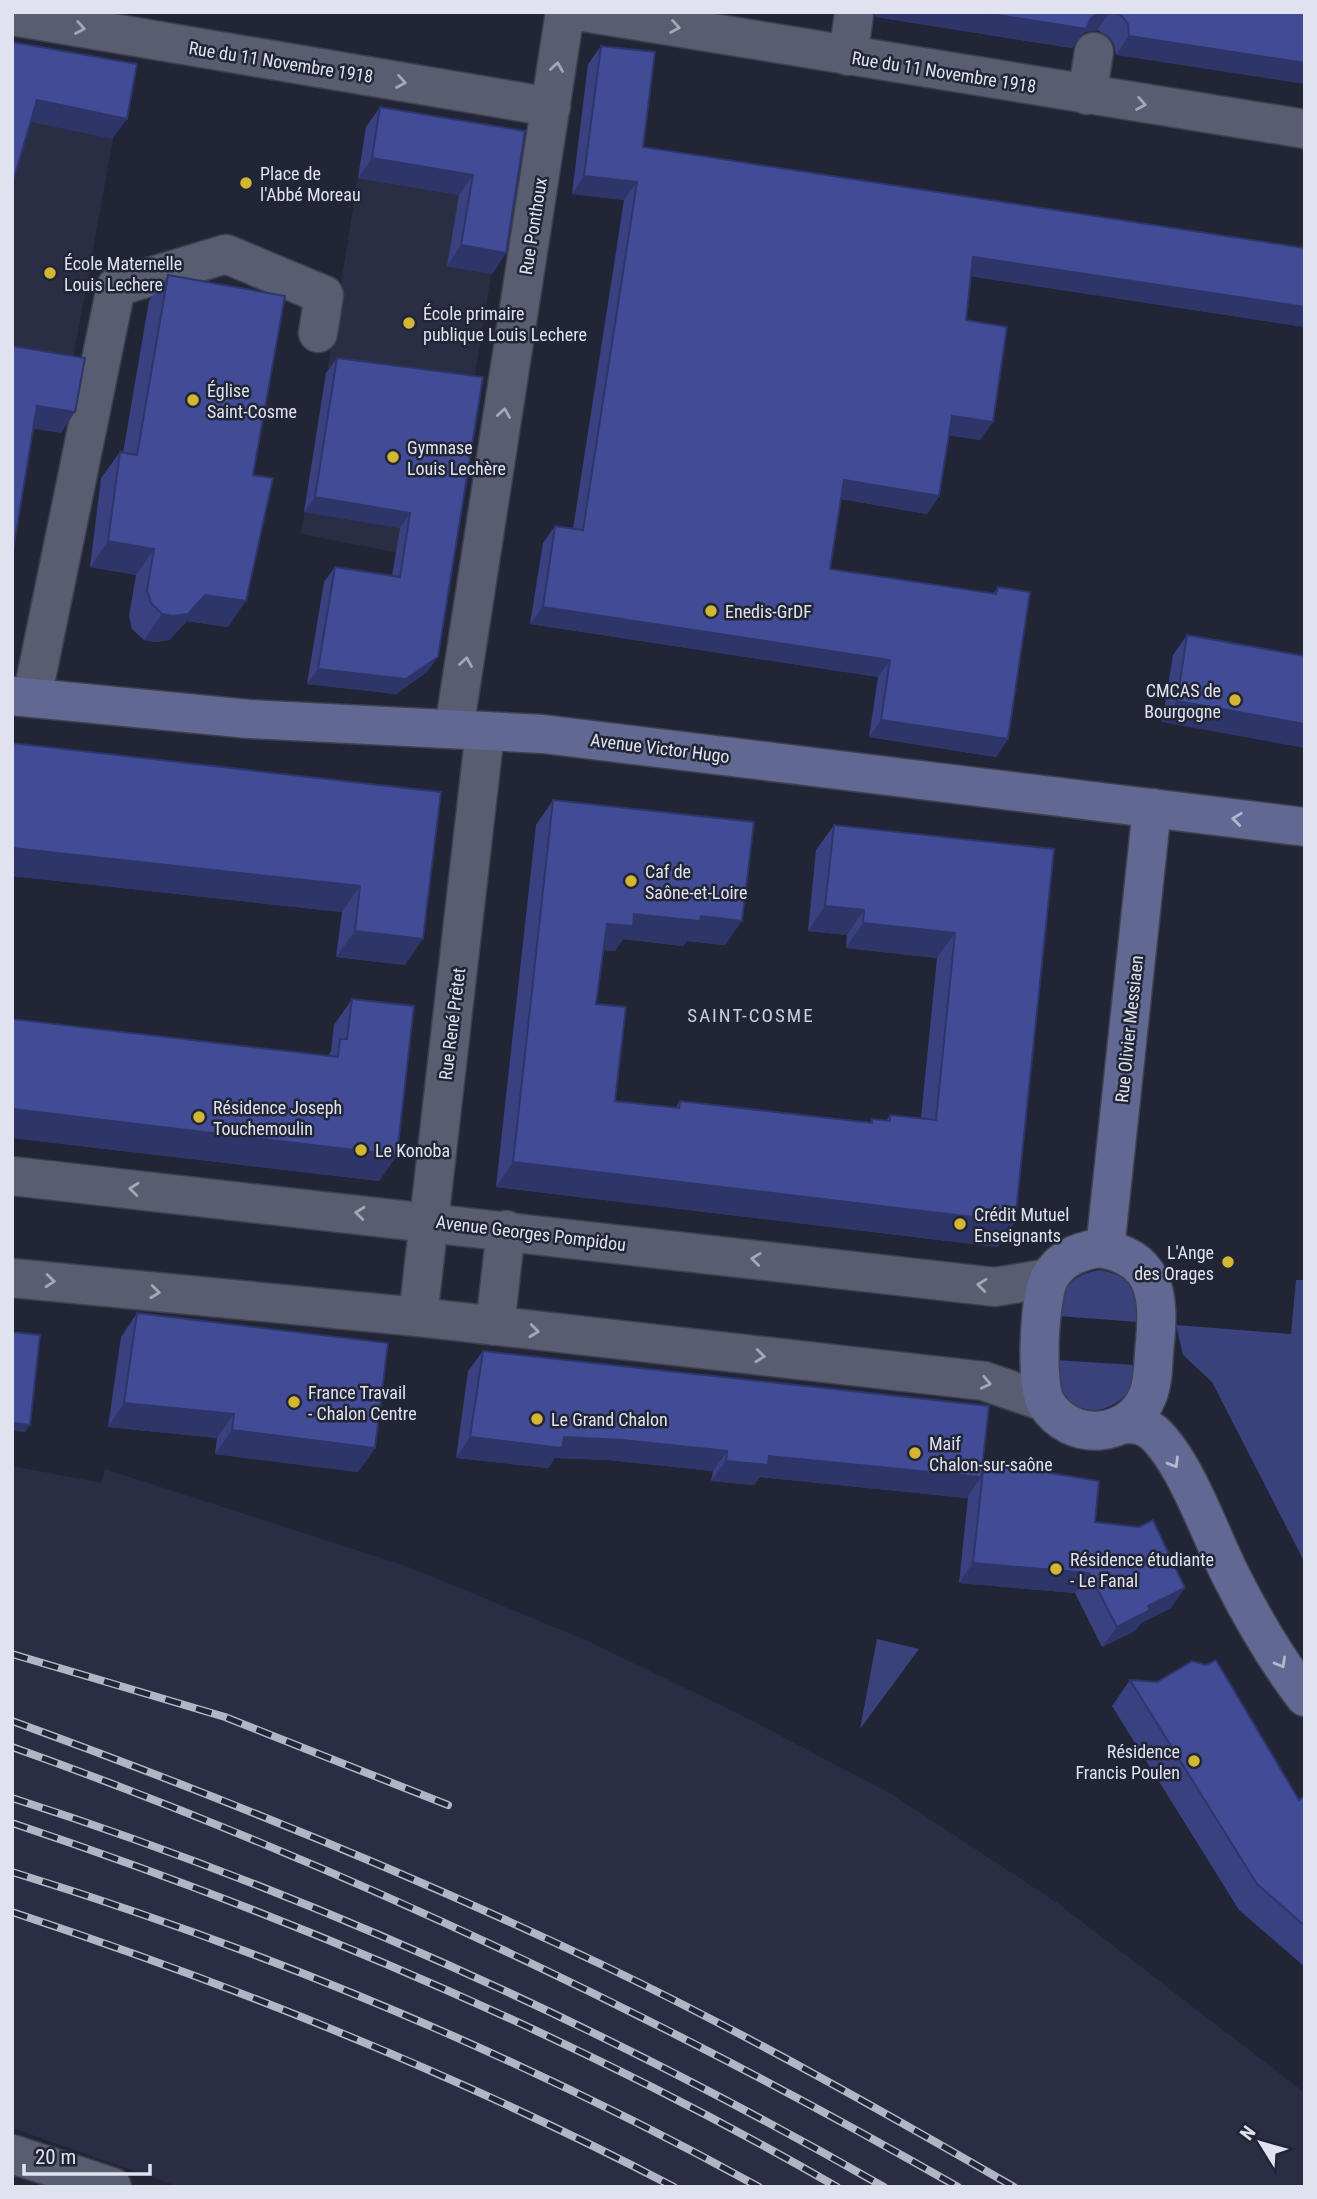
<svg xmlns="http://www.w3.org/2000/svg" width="1317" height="2199" font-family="'Roboto Condensed',sans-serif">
<rect width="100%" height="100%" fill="#212536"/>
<!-- built -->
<g fill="#292e45">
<path d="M 12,65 L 123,85 L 73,359 L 12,351 Z"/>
<path d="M 366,127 L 511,151 L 445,562 L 301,534 Z"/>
<path d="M 12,1466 L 102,1483 L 105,1469 L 409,1567 L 588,1641 L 743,1716 L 893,1795 L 1059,1904 L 1305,2093 L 1305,2187 L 180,2187 L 12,2128 Z"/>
</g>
<!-- green -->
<g fill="#3a427c">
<path d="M 1099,1270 C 1132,1275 1140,1291 1138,1322 L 1058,1316 C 1063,1288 1069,1276 1099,1270 Z"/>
<path d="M 1296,1280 L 1305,1280 L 1305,1563 L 1212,1382 L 1183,1355 L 1176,1325 L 1291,1334 Z"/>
<path d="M 1055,1360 L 1135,1365 L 1131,1390 C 1107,1415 1085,1417 1059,1394 Z"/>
<path d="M 877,1639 L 919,1649 L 860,1729 Z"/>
</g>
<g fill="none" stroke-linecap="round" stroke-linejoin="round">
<defs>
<g id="street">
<path d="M 583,12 L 1305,129"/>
<path d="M 12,16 L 551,107"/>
<path d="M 848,56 L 854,14"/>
<path d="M 1087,95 L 1094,52"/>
<path d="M 32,698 L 116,287 L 226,254 L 324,295 L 318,333"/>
<path d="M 454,729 L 565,12"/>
<path d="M 12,1176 L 995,1287 L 1049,1278"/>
<path d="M 12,1278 L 418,1317 L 984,1381 L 1045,1402"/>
<path d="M 418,1317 L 485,731"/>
<path d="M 495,1326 L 506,1230"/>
<path d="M 12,2154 L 112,2187"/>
</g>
<g id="secondary">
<path d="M 12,696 L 249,719 L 543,734 L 1305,827"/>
<path d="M 1098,1248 C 1154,1256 1160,1292 1155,1342 C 1153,1358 1154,1380 1148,1395 C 1131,1439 1070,1443 1046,1403 C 1035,1384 1039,1296 1050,1277 C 1061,1258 1078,1252 1098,1248 Z"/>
<path d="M 1105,1249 L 1152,808"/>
<path d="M 1124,1424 C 1136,1424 1144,1425 1154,1433 C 1186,1463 1210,1534 1230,1574 C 1251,1616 1276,1659 1305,1697"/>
</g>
</defs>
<!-- street casing -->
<use href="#street" stroke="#3e404f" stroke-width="41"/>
<!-- secondary casing -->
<use href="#secondary" stroke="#3e404f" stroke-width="41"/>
<!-- street -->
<use href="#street" stroke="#595d71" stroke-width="38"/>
<!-- secondary -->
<use href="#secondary" stroke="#616891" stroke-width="38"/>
<defs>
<g id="rail">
<path d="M 12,1654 L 225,1717 L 448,1805"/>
<path d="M 12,1721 C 216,1795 417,1876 613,1970 C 750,2036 882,2111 1014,2187"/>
<path d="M 12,1747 C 341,1864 655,2014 958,2187"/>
<path d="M 12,1798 C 315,1895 608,2029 884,2187"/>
<path d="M 12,1823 C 296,1918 577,2037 837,2187"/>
<path d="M 12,1872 C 270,1951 522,2057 759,2187"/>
<path d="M 12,1912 C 239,1987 462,2076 674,2187"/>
</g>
</defs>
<!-- rail casing -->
<use href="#rail" stroke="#b2b5c3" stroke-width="8"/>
<!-- rail -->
<use href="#rail" stroke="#212536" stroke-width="5" stroke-dasharray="16" stroke-linecap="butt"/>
</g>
<!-- wall -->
<g fill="#394181">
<path d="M 875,12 L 1305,12 L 1116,55 L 1114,44 L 1108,36 L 1097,30 L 1086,32 L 1082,34 L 1072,48 L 876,17 Z"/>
<path d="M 601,46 L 643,147 L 1305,248 L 1305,327 L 971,276 L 966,320 L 980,440 L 949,435 L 939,496 L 927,514 L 841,499 L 830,569 L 993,594 L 998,587 L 1008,739 L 996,757 L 869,737 L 878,677 L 530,624 L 543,543 L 555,526 L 573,529 L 624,200 L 572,194 L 588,64 Z"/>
<path d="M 380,107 L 525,131 L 506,253 L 492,274 L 447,266 L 459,195 L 358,178 L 366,127 Z"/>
<path d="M 168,275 L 253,475 L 228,627 L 187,621 L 169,640 L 155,642 L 144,640 L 132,629 L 129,616 L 136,575 L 90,567 L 101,478 L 120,452 L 123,453 L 149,301 Z"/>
<path d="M 337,358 L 483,377 L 427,672 L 396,694 L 307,684 L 324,582 L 335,567 L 392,576 L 400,528 L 304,512 L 326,373 Z"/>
<path d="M 1187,635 L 1305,656 L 1162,722 L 1173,655 Z"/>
<path d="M 12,743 L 441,792 L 405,965 L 336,957 L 342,912 L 12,876 Z"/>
<path d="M 553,800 L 725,945 L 687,941 L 683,946 L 623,939 L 615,951 L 604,950 L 596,1004 L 615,1101 L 675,1108 L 680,1101 L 870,1122 L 872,1119 L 886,1121 L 890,1115 L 921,1118 L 937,958 L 846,948 L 847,935 L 808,931 L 816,850 L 834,825 L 1054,849 L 998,1247 L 496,1187 L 536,825 Z"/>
<path d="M 352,999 L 397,1155 L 379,1181 L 12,1138 L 12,1019 L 328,1056 L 331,1051 L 334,1025 Z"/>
<path d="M 137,1313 L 375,1448 L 358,1472 L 215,1454 L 217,1438 L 108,1427 L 121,1337 Z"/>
<path d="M 483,1351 L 983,1463 L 1095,1522 L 1171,1608 L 1141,1623 L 1135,1631 L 1102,1647 L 1075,1593 L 959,1583 L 968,1497 L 967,1498 L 760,1477 L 754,1485 L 711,1481 L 713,1471 L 608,1460 L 555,1458 L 548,1468 L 456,1458 L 468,1371 Z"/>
<path d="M 1130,1680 L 1299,1800 L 1305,1795 L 1305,1967 L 1239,1910 L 1112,1706 Z"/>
</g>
<!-- shaded-wall -->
<g fill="#2e3569">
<path d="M 879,12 L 979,12 L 1091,18 L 1099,13 L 1110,12 L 1097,30 L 1086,32 L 1082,34 L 1072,48 L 876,17 Z"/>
<path d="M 1129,36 L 1305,63 L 1305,84 L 1116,55 Z"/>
<path d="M 37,100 L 127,119 L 112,139 L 22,120 Z"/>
<path d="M 372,158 L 473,175 L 459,195 L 358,178 Z"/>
<path d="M 584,176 L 637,182 L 624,200 L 572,194 Z"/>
<path d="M 461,245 L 506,253 L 492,274 L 447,266 Z"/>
<path d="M 973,257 L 1305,307 L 1305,327 L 961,275 Z"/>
<path d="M 37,406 L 75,412 L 61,433 L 22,427 Z"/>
<path d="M 952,416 L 993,422 L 980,440 L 939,434 Z"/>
<path d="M 844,480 L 939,496 L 927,514 L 832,497 Z"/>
<path d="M 315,497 L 410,513 L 400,528 L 304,512 Z"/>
<path d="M 108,541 L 154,549 L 136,575 L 90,567 Z"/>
<path d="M 205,595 L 246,601 L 228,627 L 187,621 L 169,640 L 155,642 L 144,640 L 162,614 Z"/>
<path d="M 543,607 L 890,660 L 878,677 L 530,624 Z"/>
<path d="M 438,657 L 427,672 L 396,694 L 307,684 L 318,669 Z"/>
<path d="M 1177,701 L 1305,724 L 1305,748 L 1162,722 Z"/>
<path d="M 881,720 L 1008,739 L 996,757 L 869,737 Z"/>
<path d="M 12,848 L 360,886 L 342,912 L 12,876 Z"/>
<path d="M 825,906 L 864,910 L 847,935 L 808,931 Z"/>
<path d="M 634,914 L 701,916 L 742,921 L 725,945 L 687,941 L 683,946 L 623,939 L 615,951 L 590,949 L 607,924 Z"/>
<path d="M 863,923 L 955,933 L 937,958 L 846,948 Z"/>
<path d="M 355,931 L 423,939 L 405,965 L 336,957 Z"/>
<path d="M 12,1109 L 397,1155 L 379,1181 L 12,1138 Z"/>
<path d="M 513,1162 L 1015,1222 L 998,1247 L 496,1187 Z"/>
<path d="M 124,1403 L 234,1414 L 217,1438 L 108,1427 Z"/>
<path d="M 12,1423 L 30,1425 L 25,1432 L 12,1431 Z"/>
<path d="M 232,1430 L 375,1448 L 358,1472 L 215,1454 Z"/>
<path d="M 470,1437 L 564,1437 L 622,1440 L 727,1451 L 713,1471 L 608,1460 L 555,1458 L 548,1468 L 456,1458 Z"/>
<path d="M 769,1456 L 981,1477 L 967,1498 L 760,1477 L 754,1485 L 711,1481 L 726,1461 Z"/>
<path d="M 973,1563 L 1089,1573 L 1075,1593 L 959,1583 Z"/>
<path d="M 1185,1588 L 1171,1608 L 1141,1623 L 1135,1631 L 1102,1647 L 1117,1627 L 1148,1606 Z"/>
</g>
<!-- building -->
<g fill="#424c96" stroke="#2e3569" stroke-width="2">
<path d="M 979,12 L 1102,12 L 1099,13 L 1091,18 L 1086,29 Z"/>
<path d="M 1113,12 L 1305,12 L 1305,63 L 1129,36 L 1128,24 L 1122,16 Z"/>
<path d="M 12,42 L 137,64 L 127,119 L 37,100 L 12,185 Z"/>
<path d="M 601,46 L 655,52 L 643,147 L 1305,248 L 1305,307 L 973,257 L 966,320 L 1007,327 L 993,422 L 952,416 L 939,496 L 844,480 L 830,569 L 996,594 L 998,587 L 1030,592 L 1008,739 L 881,720 L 890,660 L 543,607 L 555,526 L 583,530 L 637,182 L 584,176 Z"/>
<path d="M 380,107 L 525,131 L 506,253 L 461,245 L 473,175 L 372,158 Z"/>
<path d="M 168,275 L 285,296 L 253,475 L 273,478 L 246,601 L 205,595 L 188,614 L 173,616 L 162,614 L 151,603 L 147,590 L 154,549 L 108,541 L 120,452 L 137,455 Z"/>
<path d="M 12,346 L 85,358 L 75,412 L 37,406 L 12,557 Z"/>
<path d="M 337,358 L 483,377 L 438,657 L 406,679 L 318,669 L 335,567 L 400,577 L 410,513 L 315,497 Z"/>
<path d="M 1187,635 L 1305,656 L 1305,724 L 1177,701 Z"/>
<path d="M 12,743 L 441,792 L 423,939 L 355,931 L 360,886 L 12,848 Z"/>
<path d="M 553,800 L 754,822 L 742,921 L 701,916 L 700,921 L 634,914 L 633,926 L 607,924 L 596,1004 L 626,1007 L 615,1101 L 679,1108 L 680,1101 L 872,1123 L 872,1119 L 890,1121 L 890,1115 L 936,1120 L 955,933 L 863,923 L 864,910 L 825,906 L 834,825 L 1054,849 L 1015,1222 L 513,1162 Z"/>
<path d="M 352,999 L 414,1006 L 397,1155 L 12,1109 L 12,1019 L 338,1057 L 340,1039 L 347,1039 Z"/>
<path d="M 137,1313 L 388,1343 L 375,1448 L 232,1430 L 234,1414 L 124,1403 Z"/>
<path d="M 12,1332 L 40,1335 L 30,1425 L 12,1423 Z"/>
<path d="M 483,1351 L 989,1406 L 981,1477 L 769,1456 L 768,1465 L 726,1461 L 727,1451 L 622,1440 L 564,1437 L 562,1448 L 470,1437 Z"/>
<path d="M 984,1462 L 1099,1481 L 1095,1522 L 1139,1527 L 1153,1520 L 1185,1588 L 1148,1606 L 1150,1610 L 1117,1627 L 1089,1573 L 973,1563 Z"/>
<path d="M 1216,1660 L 1299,1800 L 1305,1795 L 1305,1926 L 1257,1884 L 1130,1680 L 1157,1682 L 1192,1661 L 1206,1665 Z"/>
</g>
<!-- one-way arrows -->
<defs><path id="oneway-chevron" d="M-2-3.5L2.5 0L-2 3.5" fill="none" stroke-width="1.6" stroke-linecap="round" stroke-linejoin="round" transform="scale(1.75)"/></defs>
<g stroke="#a3a7b6">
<use href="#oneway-chevron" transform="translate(675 27) rotate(9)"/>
<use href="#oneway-chevron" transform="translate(80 28) rotate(10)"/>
<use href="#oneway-chevron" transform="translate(557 67) rotate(-81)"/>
<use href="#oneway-chevron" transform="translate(401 82) rotate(10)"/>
<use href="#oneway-chevron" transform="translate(1141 104) rotate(10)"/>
<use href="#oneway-chevron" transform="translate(504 413) rotate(-81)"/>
<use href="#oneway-chevron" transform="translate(466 662) rotate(-81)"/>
<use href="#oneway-chevron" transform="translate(134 1189) rotate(-174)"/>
<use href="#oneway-chevron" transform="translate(360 1213) rotate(-174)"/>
<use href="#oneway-chevron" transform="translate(756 1259) rotate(-173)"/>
<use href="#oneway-chevron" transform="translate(50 1281) rotate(5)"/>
<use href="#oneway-chevron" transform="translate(982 1285) rotate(-173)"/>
<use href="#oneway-chevron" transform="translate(155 1292) rotate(6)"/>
<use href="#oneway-chevron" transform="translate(534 1331) rotate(6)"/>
<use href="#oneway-chevron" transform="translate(760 1356) rotate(6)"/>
<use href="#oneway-chevron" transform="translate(986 1383) rotate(12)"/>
</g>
<g stroke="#b4b8ce">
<use href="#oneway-chevron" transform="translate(1237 819) rotate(-173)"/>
<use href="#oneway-chevron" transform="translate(1174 1463) rotate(59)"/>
<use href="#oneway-chevron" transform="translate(1281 1663) rotate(60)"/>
</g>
<!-- markers -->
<g fill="#d4b635" stroke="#212536" stroke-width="2.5">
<circle cx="246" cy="183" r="7"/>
<circle cx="50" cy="273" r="7"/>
<circle cx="409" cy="323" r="7"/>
<circle cx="193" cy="400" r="7"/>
<circle cx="393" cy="457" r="7"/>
<circle cx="711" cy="611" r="7"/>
<circle cx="1235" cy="700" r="7"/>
<circle cx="631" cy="881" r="7"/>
<circle cx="199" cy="1117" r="7"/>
<circle cx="361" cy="1150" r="7"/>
<circle cx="960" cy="1224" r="7"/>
<circle cx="1228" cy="1262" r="7"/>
<circle cx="294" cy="1402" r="7"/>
<circle cx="537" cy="1419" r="7"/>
<circle cx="915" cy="1453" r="7"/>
<circle cx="1056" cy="1569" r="7"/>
<circle cx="1194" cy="1761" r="7"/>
</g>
<g text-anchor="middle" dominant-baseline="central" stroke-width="5" stroke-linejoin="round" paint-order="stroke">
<!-- street labels -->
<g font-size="18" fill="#e0e3ef" stroke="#212536">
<text transform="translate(281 62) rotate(9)">Rue du 11 Novembre 1918</text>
<text transform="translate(944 72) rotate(9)">Rue du 11 Novembre 1918</text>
<text transform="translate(533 226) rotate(-81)">Rue Ponthoux</text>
<text transform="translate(660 748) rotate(7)">Avenue Victor Hugo</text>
<text transform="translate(452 1024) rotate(-83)">Rue René Prêtet</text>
<text transform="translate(1129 1029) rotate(-84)">Rue Olivier Messiaen</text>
<text transform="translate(531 1233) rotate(7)">Avenue Georges Pompidou</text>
</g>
<!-- poi labels -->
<g font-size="18" fill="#e0e3ef" stroke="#212536" text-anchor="start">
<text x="260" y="173">Place de<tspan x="260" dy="21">l'Abbé Moreau</tspan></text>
<text x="64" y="263">École Maternelle<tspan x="64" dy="21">Louis Lechere</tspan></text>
<text x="423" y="313">École primaire<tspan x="423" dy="21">publique Louis Lechere</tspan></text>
<text x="207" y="390">Église<tspan x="207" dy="21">Saint-Cosme</tspan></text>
<text x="407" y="447">Gymnase<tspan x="407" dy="21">Louis Lechère</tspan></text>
<text x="725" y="611">Enedis-GrDF</text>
<text x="1221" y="690" text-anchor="end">CMCAS de<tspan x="1221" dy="21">Bourgogne</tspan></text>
<text x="645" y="871">Caf de<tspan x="645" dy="21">Saône-et-Loire</tspan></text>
<text x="213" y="1107">Résidence Joseph<tspan x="213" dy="21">Touchemoulin</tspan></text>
<text x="375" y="1150">Le Konoba</text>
<text x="974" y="1214">Crédit Mutuel<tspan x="974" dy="21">Enseignants</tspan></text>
<text x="1214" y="1252" text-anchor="end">L'Ange<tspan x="1214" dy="21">des Orages</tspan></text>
<text x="308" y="1392">France Travail<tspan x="308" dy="21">- Chalon Centre</tspan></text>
<text x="551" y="1419">Le Grand Chalon</text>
<text x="929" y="1443">Maif<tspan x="929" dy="21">Chalon-sur-saône</tspan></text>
<text x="1070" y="1559">Résidence étudiante<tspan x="1070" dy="21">- Le Fanal</tspan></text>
<text x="1180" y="1751" text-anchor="end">Résidence<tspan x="1180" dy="21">Francis Poulen</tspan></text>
</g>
<!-- neighbourhood labels -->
<g font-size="19" letter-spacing="2" fill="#c8cde4" stroke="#212536">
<text x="751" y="1015">SAINT-COSME</text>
</g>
</g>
<!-- border -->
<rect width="1317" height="2199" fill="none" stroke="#e0e3ef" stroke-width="28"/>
<!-- north arrow -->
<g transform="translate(1261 2143) rotate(307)" stroke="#212536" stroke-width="5" paint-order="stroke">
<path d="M0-5L12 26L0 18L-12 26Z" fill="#e0e3ef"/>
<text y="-10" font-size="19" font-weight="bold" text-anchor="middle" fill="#e0e3ef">N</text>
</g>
<!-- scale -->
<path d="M24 2164v10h126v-10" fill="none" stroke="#e0e3ef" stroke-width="3.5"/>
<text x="35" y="2164" font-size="21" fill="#e0e3ef" stroke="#212536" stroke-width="5" paint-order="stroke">20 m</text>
</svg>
